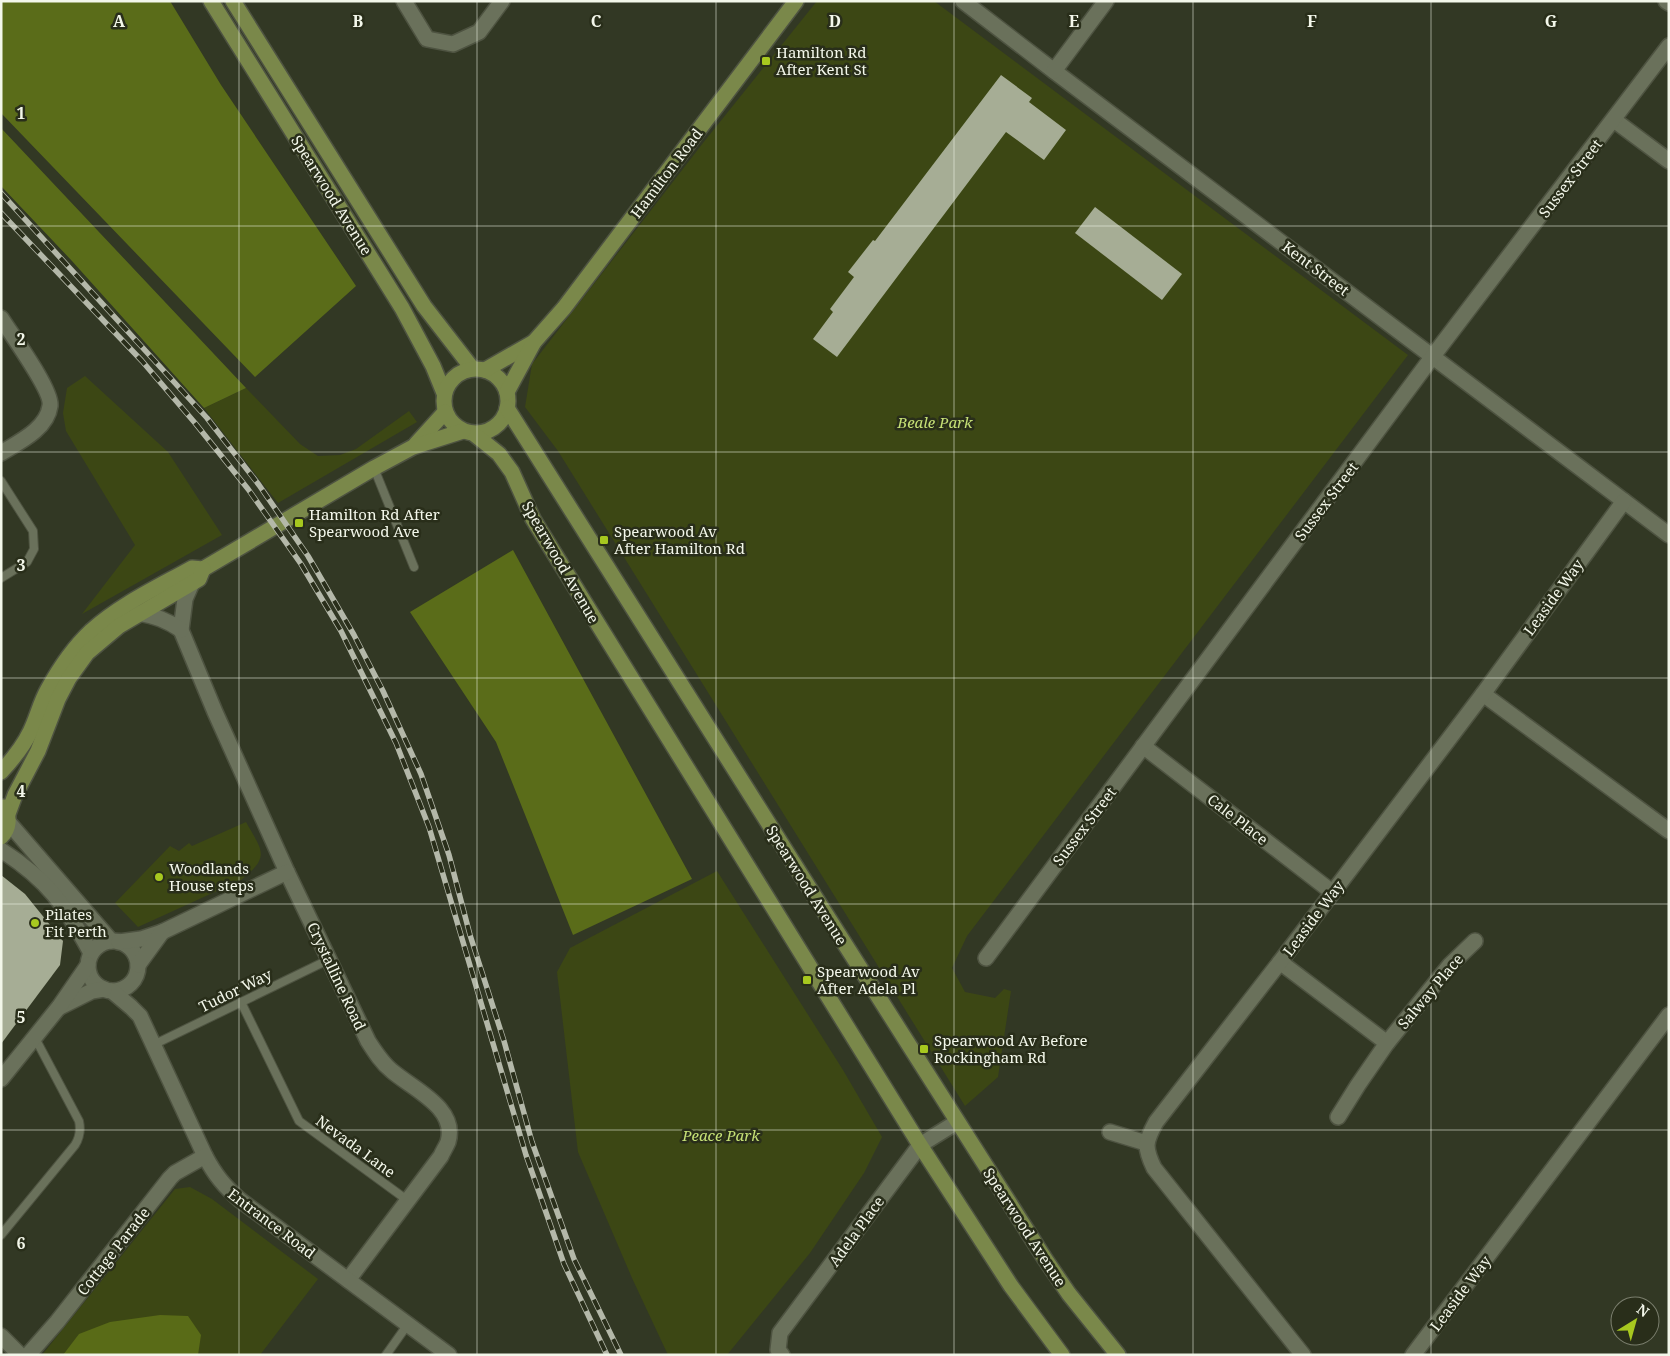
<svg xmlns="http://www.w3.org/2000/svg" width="1670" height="1356" font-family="'Noto Serif',serif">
<rect width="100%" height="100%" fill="#323824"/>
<!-- green -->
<g fill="#3c4714">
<path d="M 817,1 L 934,1 L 1408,355 L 967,936 L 952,968 L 965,992 L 995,998 L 1004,989 L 1011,991 L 998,1077 L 965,1106 L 558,451 L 525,407 L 532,364 L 703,143 Z"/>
<path d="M 85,376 L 168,452 L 222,535 L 82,614 L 135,545 L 66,431 L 63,413 L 67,388 Z"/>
<path d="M 246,388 L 300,444 L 318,456 L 340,455 L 356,449 L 409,411 L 417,422 L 278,503 L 204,408 Z"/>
<path d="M 246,822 C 262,851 271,856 241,880 L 138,927 L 115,903 L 170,846 L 179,851 L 189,843 L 192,846 Z"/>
<path d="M 717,871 L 843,1070 L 882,1137 L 864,1173 L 810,1253 L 727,1355 L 668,1355 L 632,1278 L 578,1152 L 557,972 L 570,948 Z"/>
<path d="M 190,1187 L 212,1199 L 318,1279 L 260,1355 L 42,1355 L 175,1189 Z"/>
</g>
<!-- forest -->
<g fill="#5a6c19">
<path d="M 1,1 L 170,1 L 221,85 L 356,286 L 255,377 L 1,113 Z"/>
<path d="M 1,128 L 246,388 L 204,408 L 72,261 L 1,186 Z"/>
<path d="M 513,550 L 692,879 L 573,935 L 496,742 L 410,612 Z"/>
</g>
<!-- water -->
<path fill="#596b17" d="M 160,1315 L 188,1316 L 201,1335 L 198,1355 L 63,1355 L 79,1334 L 110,1322 Z"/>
<!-- building -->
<g fill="#a6ad95">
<path d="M 1001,75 L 1032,98 L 1029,102 L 1066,130 L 1044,160 L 1006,132 L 837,357 L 813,339 L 833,312 L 830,309 L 854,277 L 848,272 L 873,240 L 875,241 Z"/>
<path d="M 1095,207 L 1182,274 L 1162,300 L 1075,233 Z"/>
<path d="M 1,875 L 25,894 L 63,941 L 60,965 L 1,1044 Z"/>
</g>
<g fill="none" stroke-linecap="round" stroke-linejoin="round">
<defs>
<g id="lane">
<path d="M 374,468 L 414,567"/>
<path d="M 1,481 L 33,531 L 34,549 L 27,562 L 1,578"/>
<path d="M 241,1002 L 299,1121 L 407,1200"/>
<path d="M 153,1045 L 330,959"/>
<path d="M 1,1235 L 75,1145 C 80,1137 81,1130 79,1121 L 34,1036"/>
<path d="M 386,1355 L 408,1324"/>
</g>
<g id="street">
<path d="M 404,1 L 427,39 L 453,44 L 479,32 L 502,1"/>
<path d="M 963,1 L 1054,71 L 1669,535"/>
<path d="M 1666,1 L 1669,3"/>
<path d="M 1054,71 L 1106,1"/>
<path d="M 1614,120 L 1669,161"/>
<path d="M 1,318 C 11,334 53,391 50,406 C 47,429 19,442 1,453"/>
<path d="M 192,583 L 185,599 L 181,630 L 215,712 L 287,872 L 368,1041 C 375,1052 382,1063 392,1071 C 413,1089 458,1108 448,1142 C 446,1147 443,1151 441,1156 L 348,1280"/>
<path d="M 138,613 C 155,616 167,620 181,630"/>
<path d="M 1483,694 L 1669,831"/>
<path d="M 1143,746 L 1332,892"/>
<path d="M 9,823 L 111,941"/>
<path d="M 1,850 C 48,880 65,905 91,953"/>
<circle cx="113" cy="966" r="25"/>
<path d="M 119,942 L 141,939 L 162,932 L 287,872"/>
<path d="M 986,958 L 1433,356 L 1669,46"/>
<path d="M 1280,962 L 1387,1043"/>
<path d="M 138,965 L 162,932"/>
<path d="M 112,991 L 131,1007 L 140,1016 L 205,1156 C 215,1175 224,1186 240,1200 L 449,1355"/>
<path d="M 60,1007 L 92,991 L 104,989"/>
<path d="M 1,1079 L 59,1007 L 88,965"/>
<path d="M 1338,1117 L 1358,1085 L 1387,1043 L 1450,965 L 1475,941"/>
<path d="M 1110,1132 L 1146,1143"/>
<path d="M 1,1336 L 20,1355"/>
<path d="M 28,1355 L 57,1322 L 170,1178 L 175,1173 L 205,1156"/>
<path d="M 782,1355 L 778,1350 L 780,1333 L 912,1156 L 920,1145 L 957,1122"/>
<path d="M 1303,1355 L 1154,1168 C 1144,1147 1145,1142 1156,1122 L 1280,962 L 1483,694 L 1624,501"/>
<path d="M 1413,1355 L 1669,1015"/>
</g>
<g id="secondary">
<path d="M 211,1 L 402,308 L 433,366 L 444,393"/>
<path d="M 233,1 L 424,306 L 472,368"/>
<circle cx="476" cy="401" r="32"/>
<path d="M 485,370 L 534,342"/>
<path d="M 507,392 L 534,342 L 564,308 L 796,1"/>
<path d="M 507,408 L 801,875 L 1045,1259 L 1069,1294 L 1118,1355"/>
<path d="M 474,434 L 499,454 L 512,472 L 533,519 L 920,1145 L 1011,1286 L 1062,1355"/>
<path d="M 416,444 L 445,412"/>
<path d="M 1,772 C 12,760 23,747 30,732 C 37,718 40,703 48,689 C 59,669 74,647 91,631 C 121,604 158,587 192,568 L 203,569 L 374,468 L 413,447 L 463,431"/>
<path d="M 8,814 L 15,795 L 38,751 L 58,699 L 69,678 L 87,653 L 119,626 L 199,579 L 203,569"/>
<path d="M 1,837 C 10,828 10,817 4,807"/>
</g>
</defs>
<!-- lane casing -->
<use href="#lane" stroke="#4e5341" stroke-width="10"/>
<!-- street casing -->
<use href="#street" stroke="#4e5341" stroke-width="18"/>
<!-- secondary casing -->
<use href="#secondary" stroke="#4e5341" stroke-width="18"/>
<!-- lane -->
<use href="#lane" stroke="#6a715b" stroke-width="8"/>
<!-- street -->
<use href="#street" stroke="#6a715b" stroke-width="15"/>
<!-- secondary -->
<use href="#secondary" stroke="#7a884a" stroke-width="15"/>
<defs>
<g id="rail">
<path d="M 1,193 L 207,418 L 259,485 L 308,556 L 354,635 L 383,691 L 421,774 L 449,855 L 470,935 L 504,1041 L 532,1142 L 574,1259 L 621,1355"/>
<path d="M 1,213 L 142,361 L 195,423 L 248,489 L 301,564 L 341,631 L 396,743 L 429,827 L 526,1155 L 564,1264 L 607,1355"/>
</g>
</defs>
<!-- rail casing -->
<use href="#rail" stroke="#b4b8a9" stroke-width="5.5"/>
<!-- rail -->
<use href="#rail" stroke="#292e1a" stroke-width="4" stroke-dasharray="11" stroke-linecap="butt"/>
</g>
<!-- grid -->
<path fill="none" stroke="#f3f7ea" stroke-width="1" stroke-opacity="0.55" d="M 239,1 L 239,1355M 477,1 L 477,1355M 716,1 L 716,1355M 954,1 L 954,1355M 1193,1 L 1193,1355M 1431,1 L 1431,1355M 1,226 L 1669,226M 1,452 L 1669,452M 1,678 L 1669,678M 1,904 L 1669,904M 1,1130 L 1669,1130"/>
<!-- markers -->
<g fill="#a7c81f" stroke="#292e1a" stroke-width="2">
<rect x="761" y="56" width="10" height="10" rx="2.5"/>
<rect x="294" y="518" width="10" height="10" rx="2.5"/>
<rect x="599" y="535" width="10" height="10" rx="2.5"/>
<circle cx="159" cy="877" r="5"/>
<circle cx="35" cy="923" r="5"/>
<rect x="802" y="975" width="10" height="10" rx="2.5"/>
<rect x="919" y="1044" width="10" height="10" rx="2.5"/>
</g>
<g text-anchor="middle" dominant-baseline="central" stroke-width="5" stroke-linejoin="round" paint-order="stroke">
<!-- poi labels -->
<g font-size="15" fill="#f3f7ea" stroke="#292e1a" text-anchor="start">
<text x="776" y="52">Hamilton Rd<tspan x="776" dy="17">After Kent St</tspan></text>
<text x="309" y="514">Hamilton Rd After<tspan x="309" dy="17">Spearwood Ave</tspan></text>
<text x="614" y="531">Spearwood Av<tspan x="614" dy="17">After Hamilton Rd</tspan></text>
<text x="169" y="868">Woodlands<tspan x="169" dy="17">House steps</tspan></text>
<text x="45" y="914">Pilates<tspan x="45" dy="17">Fit Perth</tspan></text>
<text x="817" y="971">Spearwood Av<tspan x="817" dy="17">After Adela Pl</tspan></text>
<text x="934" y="1040">Spearwood Av Before<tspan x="934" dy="17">Rockingham Rd</tspan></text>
</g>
<!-- street labels -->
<g font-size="15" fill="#f3f7ea" stroke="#292e1a">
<text transform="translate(666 173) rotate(-53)">Hamilton Road</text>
<text transform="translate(1570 178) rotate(-53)">Sussex Street</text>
<text transform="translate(332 195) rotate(58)">Spearwood Avenue</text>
<text transform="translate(1316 268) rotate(37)">Kent Street</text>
<text transform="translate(1326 501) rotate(-53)">Sussex Street</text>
<text transform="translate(561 562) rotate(60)">Spearwood Avenue</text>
<text transform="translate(1553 597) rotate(-54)">Leaside Way</text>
<text transform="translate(1238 819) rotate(38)">Cale Place</text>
<text transform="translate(1084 826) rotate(-53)">Sussex Street</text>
<text transform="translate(807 885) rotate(58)">Spearwood Avenue</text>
<text transform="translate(1313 918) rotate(-53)">Leaside Way</text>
<text transform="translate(337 976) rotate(65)">Crystalline Road</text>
<text transform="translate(235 990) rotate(-26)">Tudor Way</text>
<text transform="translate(1430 991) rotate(-50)">Salway Place</text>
<text transform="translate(356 1146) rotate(36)">Nevada Lane</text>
<text transform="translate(272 1223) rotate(37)">Entrance Road</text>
<text transform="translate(1025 1227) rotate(57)">Spearwood Avenue</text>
<text transform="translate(856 1231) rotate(-54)">Adela Place</text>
<text transform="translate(113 1251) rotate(-52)">Cottage Parade</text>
<text transform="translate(1460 1293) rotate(-53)">Leaside Way</text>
</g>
<!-- park labels -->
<g font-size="15" font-style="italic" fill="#c6e176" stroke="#292e1a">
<text x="935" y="422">Beale Park</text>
<text x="721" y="1135">Peace Park</text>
</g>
</g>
<g font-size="16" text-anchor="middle" font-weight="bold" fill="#f3f7ea" stroke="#292e1a" stroke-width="5" stroke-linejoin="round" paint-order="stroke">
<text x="119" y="27">A</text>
<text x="358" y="27">B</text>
<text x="596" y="27">C</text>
<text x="835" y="27">D</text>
<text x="1074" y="27">E</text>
<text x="1312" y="27">F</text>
<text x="1551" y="27">G</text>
<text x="21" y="119">1</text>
<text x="21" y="345">2</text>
<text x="21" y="571">3</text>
<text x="21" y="797">4</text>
<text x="21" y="1023">5</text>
<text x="21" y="1249">6</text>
</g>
<!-- border -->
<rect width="1670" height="1356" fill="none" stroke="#f3f7ea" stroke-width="5"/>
<!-- north arrow -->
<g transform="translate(1635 1321) rotate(37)"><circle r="24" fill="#292e1a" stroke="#7a7e6d"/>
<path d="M0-4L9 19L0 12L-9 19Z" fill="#a7c81f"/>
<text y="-8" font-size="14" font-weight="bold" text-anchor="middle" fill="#f3f7ea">N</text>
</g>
</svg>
